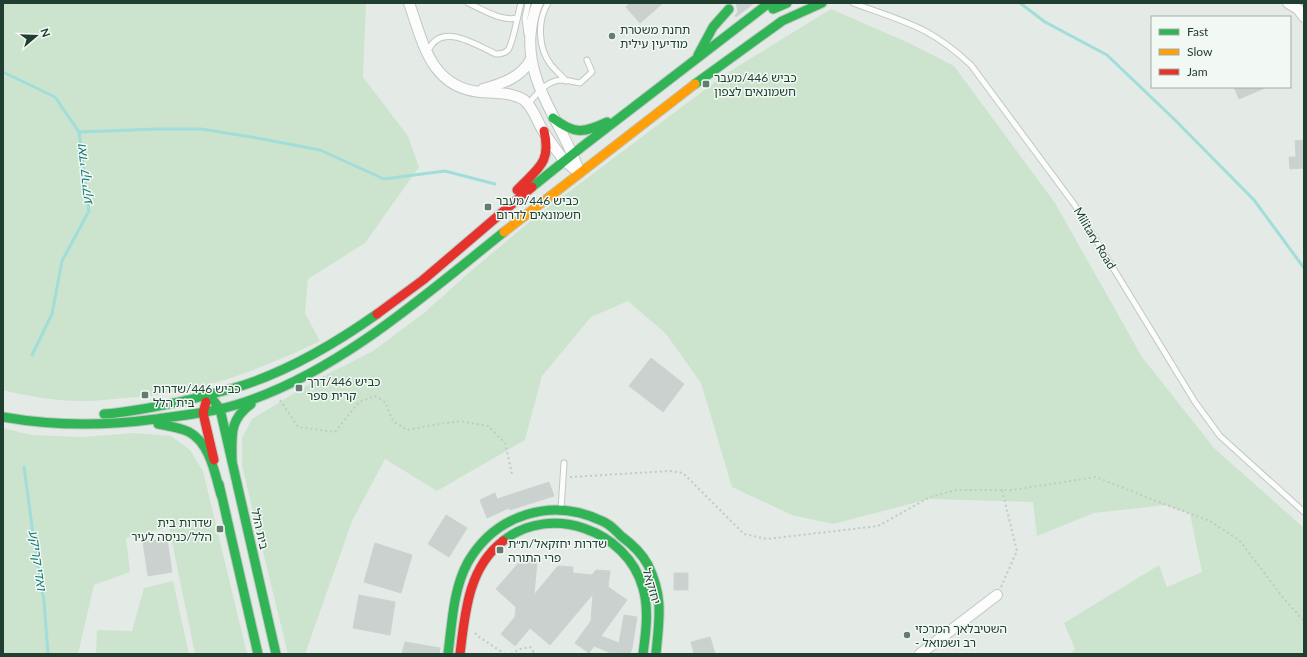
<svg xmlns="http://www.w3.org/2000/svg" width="1307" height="657" font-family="Lato,'Noto Sans Hebrew',sans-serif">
<rect width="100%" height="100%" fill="#e4eae6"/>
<!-- green -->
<g fill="#cce4ce">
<path d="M 3,3 L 366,3 L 363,77 L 408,136 L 419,167 L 365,243 L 308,279 L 305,313 L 320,341 C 276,362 224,384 175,392 C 155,396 135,397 114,399 C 101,400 88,402 75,401 C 51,400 26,396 3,390 Z"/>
<path d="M 831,9 L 909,43 L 954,66 L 1055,203 L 1142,357 L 1214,448 L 1304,528 L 1304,654 L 1071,654 L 1075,649 L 1064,623 L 1159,565 L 1167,587 L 1202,572 L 1190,514 L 1165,505 L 1094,513 L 1037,536 L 1033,502 L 929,499 L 833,524 L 792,515 L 732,487 L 701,383 L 666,334 L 628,301 L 591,317 L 542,376 L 525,440 L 437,491 L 385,459 L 352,521 L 305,654 L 288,654 L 242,466 L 242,438 L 252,419 L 316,380 L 373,351 L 424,313 L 471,271 L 534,218 L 727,73 Z"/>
<path d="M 3,428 L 31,435 L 83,437 L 133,433 L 171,436 L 190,450 L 203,471 L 247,654 L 195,654 L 169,527 L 126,538 L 130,572 L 94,585 L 78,654 L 3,654 Z"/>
<path d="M 173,581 L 189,654 L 96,654 L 97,630 L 132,631 L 144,588 Z"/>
</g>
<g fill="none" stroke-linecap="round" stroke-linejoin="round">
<!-- stream -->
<g stroke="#a1ddd9" stroke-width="3">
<path d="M 1020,3 L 1045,22 L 1107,55 L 1175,120 L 1254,200 L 1304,268"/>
<path d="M 3,72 L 55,97 L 79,132 L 89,211 L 62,261 L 52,314 L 32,355"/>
<path d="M 79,132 L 157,129 L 201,129 L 257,138 L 320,150 L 384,179 L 445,171 L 495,184"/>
<path d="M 24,467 L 34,541 L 44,601 L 48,654"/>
</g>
</g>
<!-- building -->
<g fill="#cbd1ce" stroke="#cdd3cf">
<path d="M 630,3 L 663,3 L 640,23 L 626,7 Z"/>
<path d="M 736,3 L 754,3 L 736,17 L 735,16 L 738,11 Z"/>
<path d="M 1234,87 L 1267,87 L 1239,99 Z"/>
<path d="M 1304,140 L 1304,168 L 1290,169 L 1289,157 L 1296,157 L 1295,141 Z"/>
<path d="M 651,358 L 684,384 L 663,412 L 629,386 Z"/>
<path d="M 549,482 L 554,496 L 510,510 L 509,508 L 487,518 L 480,500 L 495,493 L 497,499 Z"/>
<path d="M 446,515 L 467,528 L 449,557 L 428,544 Z"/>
<path d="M 167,539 L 172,572 L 148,576 L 143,542 Z"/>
<path d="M 375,543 L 412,555 L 401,593 L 364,582 Z"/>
<path d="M 521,560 L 537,561 L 534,595 L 558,566 L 573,567 L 573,573 L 592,575 L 596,570 L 610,571 L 608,587 L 627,600 L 601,636 L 619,643 L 624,615 L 637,617 L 632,648 L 630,654 L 613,654 L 594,646 L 589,653 L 575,643 L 591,621 L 593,594 L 550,645 L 530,628 L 515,646 L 501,634 L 515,617 L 516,607 L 496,589 Z"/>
<rect x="674" y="573" width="14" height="17"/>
<path d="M 359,595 L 395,602 L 390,635 L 353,628 Z"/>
<path d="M 710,637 L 715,654 L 694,654 L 691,642 Z"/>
<path d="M 405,642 L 440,648 L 439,654 L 402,654 Z"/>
</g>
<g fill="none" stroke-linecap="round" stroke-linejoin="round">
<defs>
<g id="lane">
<path d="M 468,3 C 482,9 501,22 517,18"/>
<path d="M 548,3 C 537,21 538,48 551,65 C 556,71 562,76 566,81"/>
<path d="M 853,3 C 877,12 902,19 925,31 C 942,40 957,52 971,65 L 1074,204 L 1195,402 L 1220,436 L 1304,512"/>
<path d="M 527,34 L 525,18 L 528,3"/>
<path d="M 428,51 C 441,21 476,45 496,54 C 501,54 505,53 508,50 C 513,44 518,13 521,3"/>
<path d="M 528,104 C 537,94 546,81 561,80 C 567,80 574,82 580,83 L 592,72 L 587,60"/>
<path d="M 561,509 L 564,463"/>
</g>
<g id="street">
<path d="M 409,3 C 423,42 430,87 480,92 C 494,93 512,92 524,100 C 533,107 537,121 543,131 C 550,141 557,152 565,161 C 569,165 574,169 579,172 C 564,124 524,84 531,30 C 532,21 534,11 538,3"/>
<path d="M 1288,3 L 1298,9 L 1304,17"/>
<path d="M 483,89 C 502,84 522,77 531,59"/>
<path d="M 920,654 L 997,595"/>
</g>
<g id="fast">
<path d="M 773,9 L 787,3"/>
<path d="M 698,55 L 713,27 L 729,9"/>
<path d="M 695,84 L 782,21 L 822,3"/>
<path d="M 553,118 C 575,135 583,133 607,122"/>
<path d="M 532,187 L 583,146 L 769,3"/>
<path d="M 213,400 L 220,409 L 276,654"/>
<path d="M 104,414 C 133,412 160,406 188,400 C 206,395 225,391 244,385 C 292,369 336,343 377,314"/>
<path d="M 3,417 C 54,426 105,426 156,419 C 186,415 216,412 245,402 C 341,370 426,294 504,232"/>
<path d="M 158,424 C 168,426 179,427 189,432 C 210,443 215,474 221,495"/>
<path d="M 232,460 C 232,435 229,420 251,404"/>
<path d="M 219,484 L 258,654"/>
<path d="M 503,541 C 550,503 627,530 643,588 C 649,609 646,632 643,654"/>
<path d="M 448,654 C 452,624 453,589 468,562 C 496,514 552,497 602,521 C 610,524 615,530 621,536 C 632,544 641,552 648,565 C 664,598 659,619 656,654"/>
</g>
<path id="slow" d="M 504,232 L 695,84"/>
<g id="jam">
<path d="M 517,190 C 537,169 552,163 544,131"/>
<path d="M 377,314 L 423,280 L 532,187"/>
<path d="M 206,402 L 203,413 L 214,460"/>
<path d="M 460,654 C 465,613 468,568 503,541"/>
</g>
</defs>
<!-- lane casing -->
<use href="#lane" stroke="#c1c7c3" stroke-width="7"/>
<!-- street casing -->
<use href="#street" stroke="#c1c7c3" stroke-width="12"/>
<!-- fast casing -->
<use href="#fast" stroke="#c0c8c3" stroke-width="11"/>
<!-- slow casing -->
<use href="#slow" stroke="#c0c8c3" stroke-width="11"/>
<!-- jam casing -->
<use href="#jam" stroke="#c0c8c3" stroke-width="11"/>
<!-- path -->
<g stroke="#c1cac4" stroke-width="2" stroke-dasharray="2 3" stroke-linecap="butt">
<path d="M 280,400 L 298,427 L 335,432 L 359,402 L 375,396 L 385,402 L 393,421 L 407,430 L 433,425 L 460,421 L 488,426 L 505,443 L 512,474"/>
<path d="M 570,477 L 670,471 L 683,473 L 744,534 L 767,539 L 878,526 L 930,497 L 957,490 L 1012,490 L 1096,477 L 1156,501 L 1210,521 L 1240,541 L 1284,599 L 1304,621"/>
<path d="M 1001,587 L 1017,551 L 1002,490"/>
<path d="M 475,633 L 479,637 L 505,654"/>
<path d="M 511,654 L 520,649 L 530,647 L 535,654"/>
<path d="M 683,654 L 686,654"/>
</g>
<!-- lane -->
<use href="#lane" stroke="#fbfcfb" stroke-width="5"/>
<!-- street -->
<use href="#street" stroke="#fbfcfb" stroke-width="10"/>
<!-- fast -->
<use href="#fast" stroke="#30b455" stroke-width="9"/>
<!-- slow -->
<use href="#slow" stroke="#ff9f0a" stroke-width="9"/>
<!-- jam -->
<use href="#jam" stroke="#e5322d" stroke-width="9"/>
</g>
<!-- markers -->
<g fill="#657b70" stroke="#f2f9f4" stroke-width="1.5">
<circle cx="612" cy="36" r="4"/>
<rect x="702" y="80" width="8" height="8" rx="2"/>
<rect x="484" y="203" width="8" height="8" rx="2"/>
<rect x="295" y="384" width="8" height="8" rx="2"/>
<rect x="141" y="391" width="8" height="8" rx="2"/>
<rect x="216" y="525" width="8" height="8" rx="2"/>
<rect x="496" y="546" width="8" height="8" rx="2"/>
<circle cx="907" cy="635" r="4"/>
</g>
<g text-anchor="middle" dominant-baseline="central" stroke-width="3" stroke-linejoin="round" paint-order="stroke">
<!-- poi labels -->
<g font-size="12" fill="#203f31" stroke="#f2f9f4" text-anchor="start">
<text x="620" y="29">תחנת משטרת<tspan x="620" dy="14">מודיעין עילית</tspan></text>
<text x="714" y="77">כביש 446/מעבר<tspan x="714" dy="14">חשמונאים לצפון</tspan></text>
<text x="496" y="200">כביש 446/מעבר<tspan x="496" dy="14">חשמונאים לדרום</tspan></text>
<text x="307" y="381">כביש 446/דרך<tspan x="307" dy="14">קרית ספר</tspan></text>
<text x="153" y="388">כביש 446/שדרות<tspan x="153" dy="14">בית הלל</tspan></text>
<text x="212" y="522" text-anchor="end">שדרות בית<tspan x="212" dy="14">הלל/כניסה לעיר</tspan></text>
<text x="508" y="543">שדרות יחזקאל/ת״ת<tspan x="508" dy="14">פרי התורה</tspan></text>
<text x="915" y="628">השטיבלאך המרכזי<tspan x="915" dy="14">- רב ושמואל</tspan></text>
</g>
<!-- street labels -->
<g font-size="12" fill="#203f31" stroke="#f2f9f4">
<text transform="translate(1095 238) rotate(59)">Military Road</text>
<text transform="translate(260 529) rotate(77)">בית הלל</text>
<text transform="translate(652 586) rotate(74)">יחזקאל</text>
</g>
<!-- water labels -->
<g font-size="13" font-style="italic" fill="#157b79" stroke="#f2f9f4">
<text transform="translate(84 175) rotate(-96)">ואדי קריקע</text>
<text transform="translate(38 560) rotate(82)">ואדי קריקע</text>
</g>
</g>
<!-- border -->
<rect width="1307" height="657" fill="none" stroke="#203f31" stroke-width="8"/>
<!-- legend -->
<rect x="1151" y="16" width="140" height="72" fill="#f2f9f4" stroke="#9eafa6"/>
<rect x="1159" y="29" width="20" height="6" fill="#30b455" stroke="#9eafa6"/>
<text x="1187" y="36" font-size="12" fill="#203f31">Fast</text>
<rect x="1159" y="49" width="20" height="6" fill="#ff9f0a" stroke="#9eafa6"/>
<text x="1187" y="56" font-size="12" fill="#203f31">Slow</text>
<rect x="1159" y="69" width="20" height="6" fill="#e5322d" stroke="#9eafa6"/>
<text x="1187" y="76" font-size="12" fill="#203f31">Jam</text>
<!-- north arrow -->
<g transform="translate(36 36) rotate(71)" stroke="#f2f9f4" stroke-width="3" paint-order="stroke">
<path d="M0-3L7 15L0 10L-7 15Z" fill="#203f31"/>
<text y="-6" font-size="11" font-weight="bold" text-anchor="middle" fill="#203f31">N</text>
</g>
</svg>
